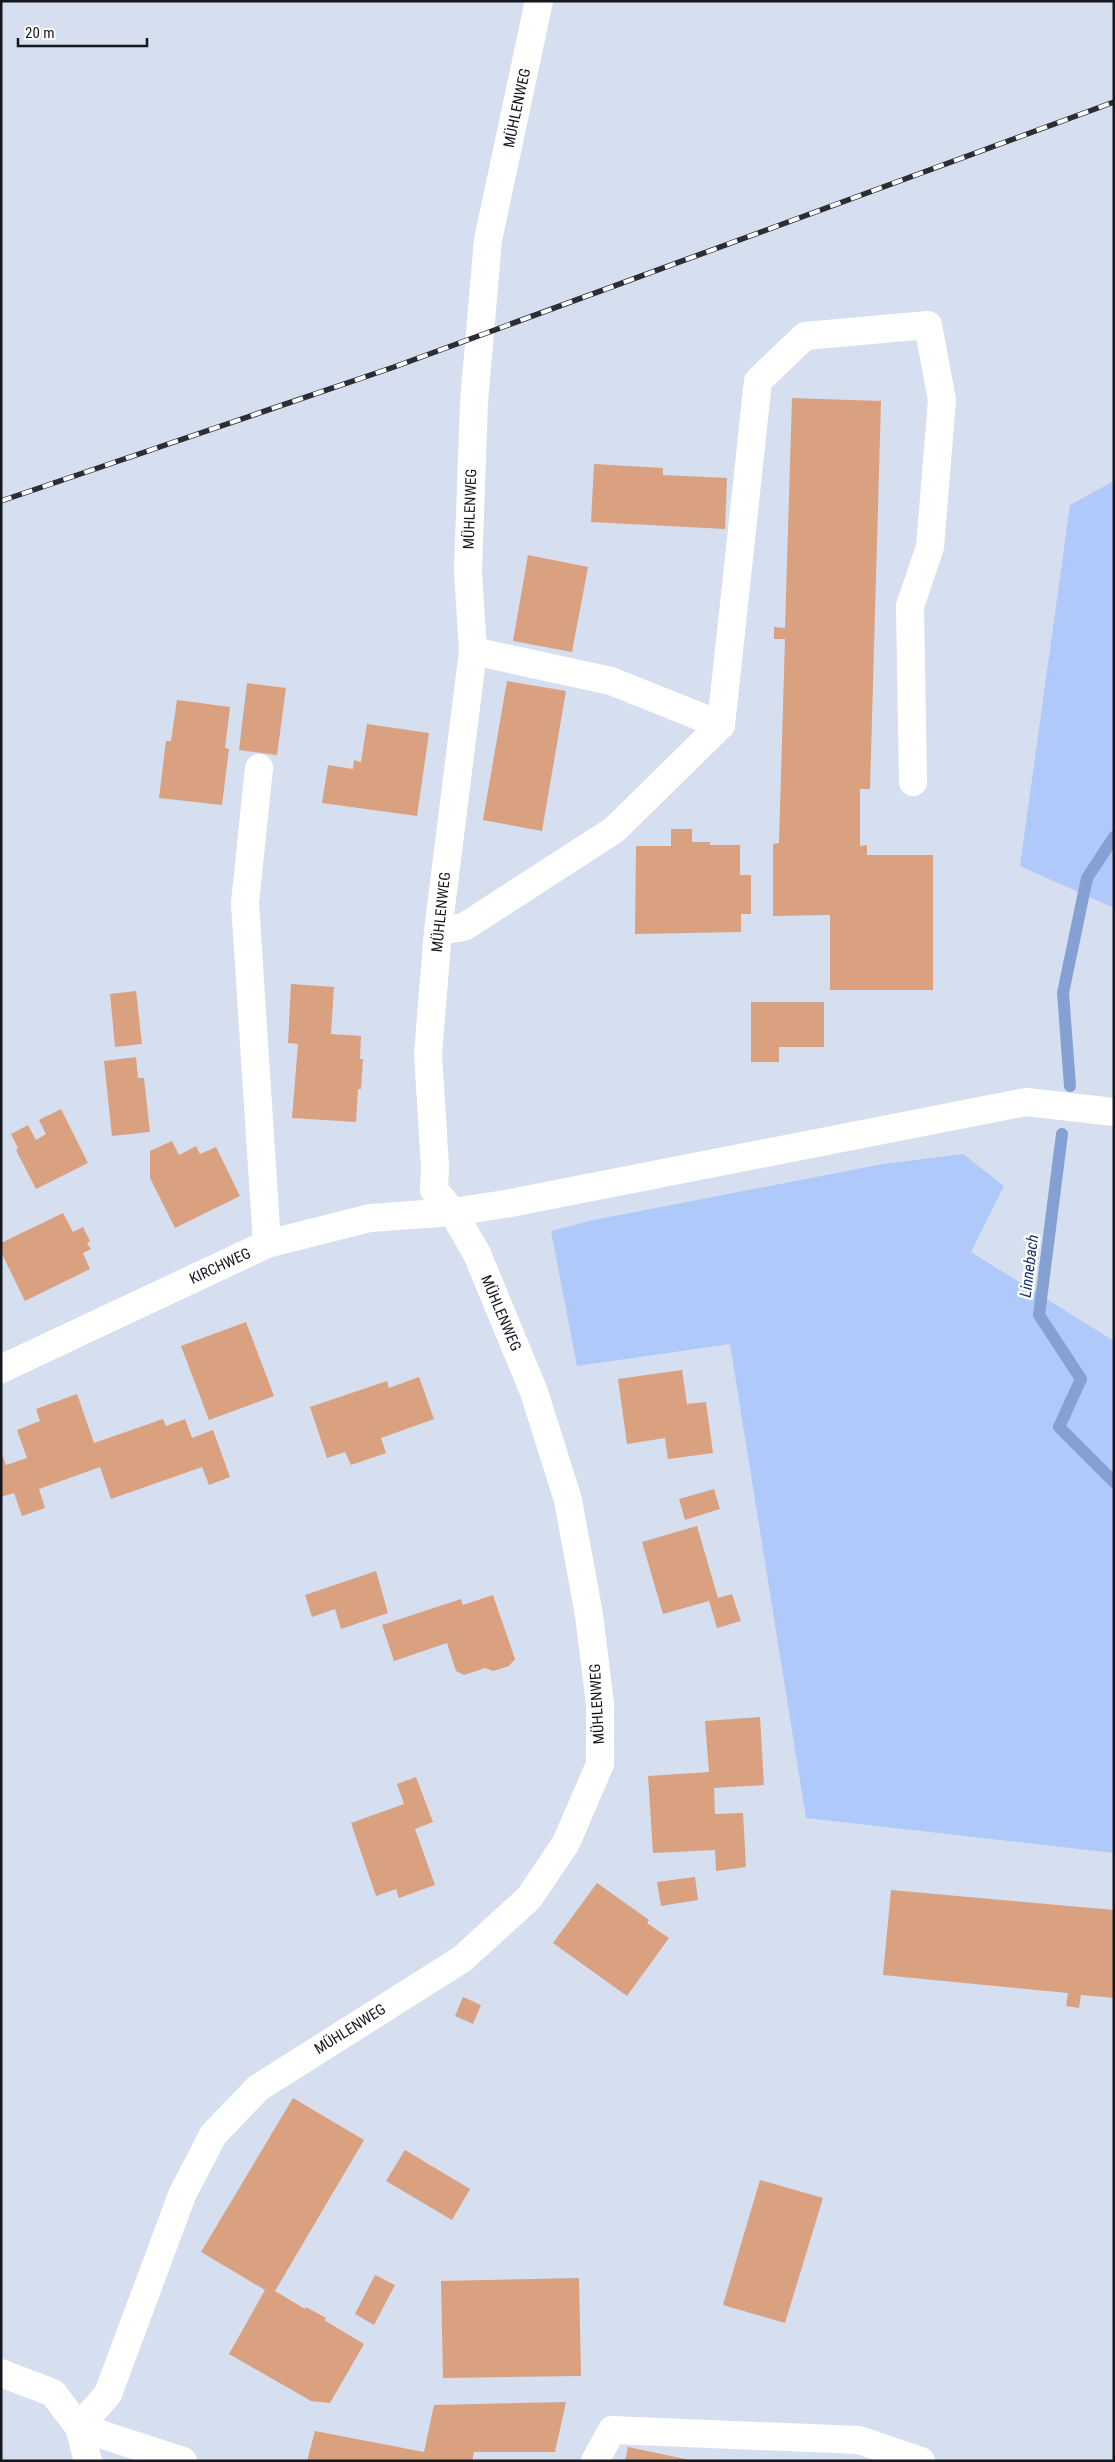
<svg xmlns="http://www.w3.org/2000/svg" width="1115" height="2462" font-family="'Roboto Condensed',sans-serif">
<rect width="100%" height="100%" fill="#d6dfef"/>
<!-- green -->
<g fill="#aec9fa">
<path d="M 1114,481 L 1114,908 L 1020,866 L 1070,505 Z"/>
<path d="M 963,1154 L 1004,1186 L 971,1252 L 1114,1341 L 1114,1853 L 806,1818 L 730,1344 L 577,1366 L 551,1231 L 589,1221 L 883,1164 Z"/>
</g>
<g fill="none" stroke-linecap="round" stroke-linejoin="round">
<!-- stream -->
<g stroke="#85a0d3" stroke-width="12">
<path d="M 1070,1086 L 1063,993 L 1087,878 L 1114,837"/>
<path d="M 1062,1134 L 1039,1315 L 1081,1379 L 1059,1427 L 1114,1482"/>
</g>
</g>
<!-- building -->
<g fill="#d9a17f">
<path d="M 792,398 L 881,401 L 870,789 L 860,789 L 860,846 L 867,845 L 867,855 L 933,855 L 933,990 L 830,990 L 830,915 L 773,916 L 773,844 L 779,843 L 785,639 L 774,639 L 774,627 L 785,628 Z"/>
<path d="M 594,464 L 663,468 L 663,475 L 727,478 L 725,529 L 591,522 Z"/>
<path d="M 528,555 L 588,567 L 572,652 L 513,641 Z"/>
<path d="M 507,681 L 566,691 L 542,831 L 483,820 Z"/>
<path d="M 247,683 L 286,688 L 277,755 L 239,750 Z"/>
<path d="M 177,700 L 230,707 L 225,748 L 229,749 L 222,805 L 159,798 L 166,741 L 171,741 Z"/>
<path d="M 367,724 L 429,733 L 417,816 L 322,803 L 328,765 L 353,769 L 354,760 L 361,762 Z"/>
<path d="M 671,829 L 692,829 L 692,842 L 710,842 L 710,845 L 740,845 L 740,875 L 751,875 L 751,914 L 741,914 L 741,932 L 635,934 L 636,846 L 671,846 Z"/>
<path d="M 291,984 L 334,987 L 331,1034 L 361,1036 L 360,1059 L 363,1059 L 361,1089 L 358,1089 L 356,1122 L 292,1118 L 298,1044 L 288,1043 Z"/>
<path d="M 136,991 L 142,1044 L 115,1047 L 110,994 Z"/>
<path d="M 751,1002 L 824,1002 L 824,1047 L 779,1047 L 779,1062 L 751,1062 Z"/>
<path d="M 136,1057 L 138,1078 L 144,1078 L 150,1132 L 112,1136 L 104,1061 Z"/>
<path d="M 61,1109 L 88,1163 L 36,1189 L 16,1150 L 18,1148 L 11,1134 L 28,1125 L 36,1140 L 46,1134 L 39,1120 Z"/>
<path d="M 172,1141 L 179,1155 L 196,1146 L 200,1154 L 216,1147 L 240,1196 L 175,1228 L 150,1178 L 150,1151 Z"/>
<path d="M 63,1213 L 73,1232 L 83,1227 L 90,1241 L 87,1243 L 91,1249 L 83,1253 L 90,1269 L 25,1301 L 1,1252 L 1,1243 Z"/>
<path d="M 246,1322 L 274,1396 L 209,1420 L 181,1346 Z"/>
<path d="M 682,1370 L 687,1404 L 706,1402 L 713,1453 L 668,1459 L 665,1438 L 627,1444 L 618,1379 Z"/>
<path d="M 419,1377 L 434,1419 L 381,1438 L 386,1453 L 351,1465 L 345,1452 L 327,1458 L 310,1407 L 387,1381 L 389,1388 Z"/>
<path d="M 77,1394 L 94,1443 L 163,1419 L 166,1426 L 185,1419 L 192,1438 L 213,1430 L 230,1477 L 209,1485 L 202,1467 L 111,1499 L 100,1467 L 39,1489 L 45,1508 L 22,1516 L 14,1493 L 1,1497 L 1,1452 L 6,1465 L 27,1458 L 17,1430 L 40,1421 L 36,1409 Z"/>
<path d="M 714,1489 L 720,1509 L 685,1520 L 679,1499 Z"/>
<path d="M 697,1526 L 718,1598 L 732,1594 L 741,1621 L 717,1628 L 709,1601 L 663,1614 L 642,1542 Z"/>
<path d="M 376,1571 L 388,1613 L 341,1629 L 335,1609 L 312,1617 L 305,1595 Z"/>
<path d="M 493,1595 L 515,1659 L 509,1666 L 493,1671 L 485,1668 L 464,1675 L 456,1671 L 447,1643 L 394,1661 L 382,1625 L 461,1599 L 463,1605 Z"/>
<path d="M 760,1717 L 764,1785 L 714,1788 L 715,1814 L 743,1813 L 746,1867 L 716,1871 L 715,1850 L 653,1853 L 648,1776 L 709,1772 L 705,1721 Z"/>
<path d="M 416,1777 L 433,1822 L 415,1829 L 435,1885 L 399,1898 L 396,1889 L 376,1896 L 351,1823 L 404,1804 L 397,1784 Z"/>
<path d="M 695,1877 L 698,1900 L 661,1906 L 657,1882 Z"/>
<path d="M 597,1883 L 649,1920 L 647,1923 L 669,1938 L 627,1996 L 553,1943 Z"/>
<path d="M 891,1890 L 1114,1910 L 1114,1998 L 1081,1995 L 1079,2008 L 1066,2006 L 1068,1993 L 883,1975 Z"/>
<path d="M 463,1997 L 481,2005 L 473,2024 L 455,2016 Z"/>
<path d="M 293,2098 L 364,2140 L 275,2291 L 305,2309 L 306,2307 L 326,2318 L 324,2320 L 364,2344 L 330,2403 L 311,2401 L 229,2354 L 265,2290 L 201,2252 Z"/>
<path d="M 405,2150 L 470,2189 L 452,2220 L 386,2181 Z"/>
<path d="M 760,2180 L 823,2198 L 785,2323 L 723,2305 Z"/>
<path d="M 375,2275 L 395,2285 L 374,2325 L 355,2314 Z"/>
<path d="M 579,2278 L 581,2376 L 443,2378 L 441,2281 Z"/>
<path d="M 566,2402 L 555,2452 L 474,2452 L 472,2461 L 307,2461 L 315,2431 L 424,2452 L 434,2405 Z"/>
<path d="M 628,2447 L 690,2460 L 690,2461 L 625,2461 Z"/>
</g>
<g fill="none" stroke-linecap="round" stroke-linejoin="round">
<!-- minor -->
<g stroke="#fff" stroke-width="28">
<path d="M 473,651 L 611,681 L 721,725"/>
<path d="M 259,768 L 245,903 L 267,1244"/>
<path d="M 438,931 L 464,927 L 614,830 L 721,725 L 758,381 L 805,336 L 928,325 L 942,400 L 930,547 L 910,606 L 913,782"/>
<path d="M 1,1369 L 267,1244 L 370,1218 L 453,1212 L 505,1204 L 1026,1102 L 1114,1112"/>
<path d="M 183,2461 L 79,2427 L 108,2394 L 182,2195 L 213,2135 L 258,2088 L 462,1959 L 529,1898 L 566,1843 L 600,1764 L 600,1704 L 589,1615 L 568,1500 L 534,1392 L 477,1254 L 453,1212 L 434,1190 L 435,1167 L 428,1054 L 438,931 L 473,651 L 468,571 L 474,402 L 488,240 L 539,1"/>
<path d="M 595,2461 L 612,2430 L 859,2440 L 921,2461"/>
</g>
<!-- major -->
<path stroke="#fff" stroke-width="28" d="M 1,2373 L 53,2393 L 79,2427 L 88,2461"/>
<defs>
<path id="rail" d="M 1,501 L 394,367 L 1114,102"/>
</defs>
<!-- rail casing -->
<use href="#rail" stroke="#2b2e35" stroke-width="5.5"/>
<!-- rail -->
<use href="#rail" stroke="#fff" stroke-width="4" stroke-dasharray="11" stroke-linecap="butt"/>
</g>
<g text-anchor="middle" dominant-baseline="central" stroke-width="5" stroke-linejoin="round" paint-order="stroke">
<!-- street labels -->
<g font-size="15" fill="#14171d" stroke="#fff">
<text transform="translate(517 108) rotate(-78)">MÜHLENWEG</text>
<text transform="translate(470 509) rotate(-88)">MÜHLENWEG</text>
<text transform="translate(441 912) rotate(-84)">MÜHLENWEG</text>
<text transform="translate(220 1266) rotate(-25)">KIRCHWEG</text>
<text transform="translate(501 1313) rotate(67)">MÜHLENWEG</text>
<text transform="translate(597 1704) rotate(-93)">MÜHLENWEG</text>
<text transform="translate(350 2029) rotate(-32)">MÜHLENWEG</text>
</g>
<!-- water labels -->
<g font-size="16" font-style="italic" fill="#14316d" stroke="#fff">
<text transform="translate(1029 1266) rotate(-83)">Linnebach</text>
</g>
</g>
<!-- border -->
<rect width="1115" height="2462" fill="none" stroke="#14171d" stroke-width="5"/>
<!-- scale -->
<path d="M18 38v8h129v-8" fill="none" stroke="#14171d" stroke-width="2.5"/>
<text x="25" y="38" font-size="15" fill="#14171d" stroke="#ffffff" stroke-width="4" paint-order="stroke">20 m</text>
</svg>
